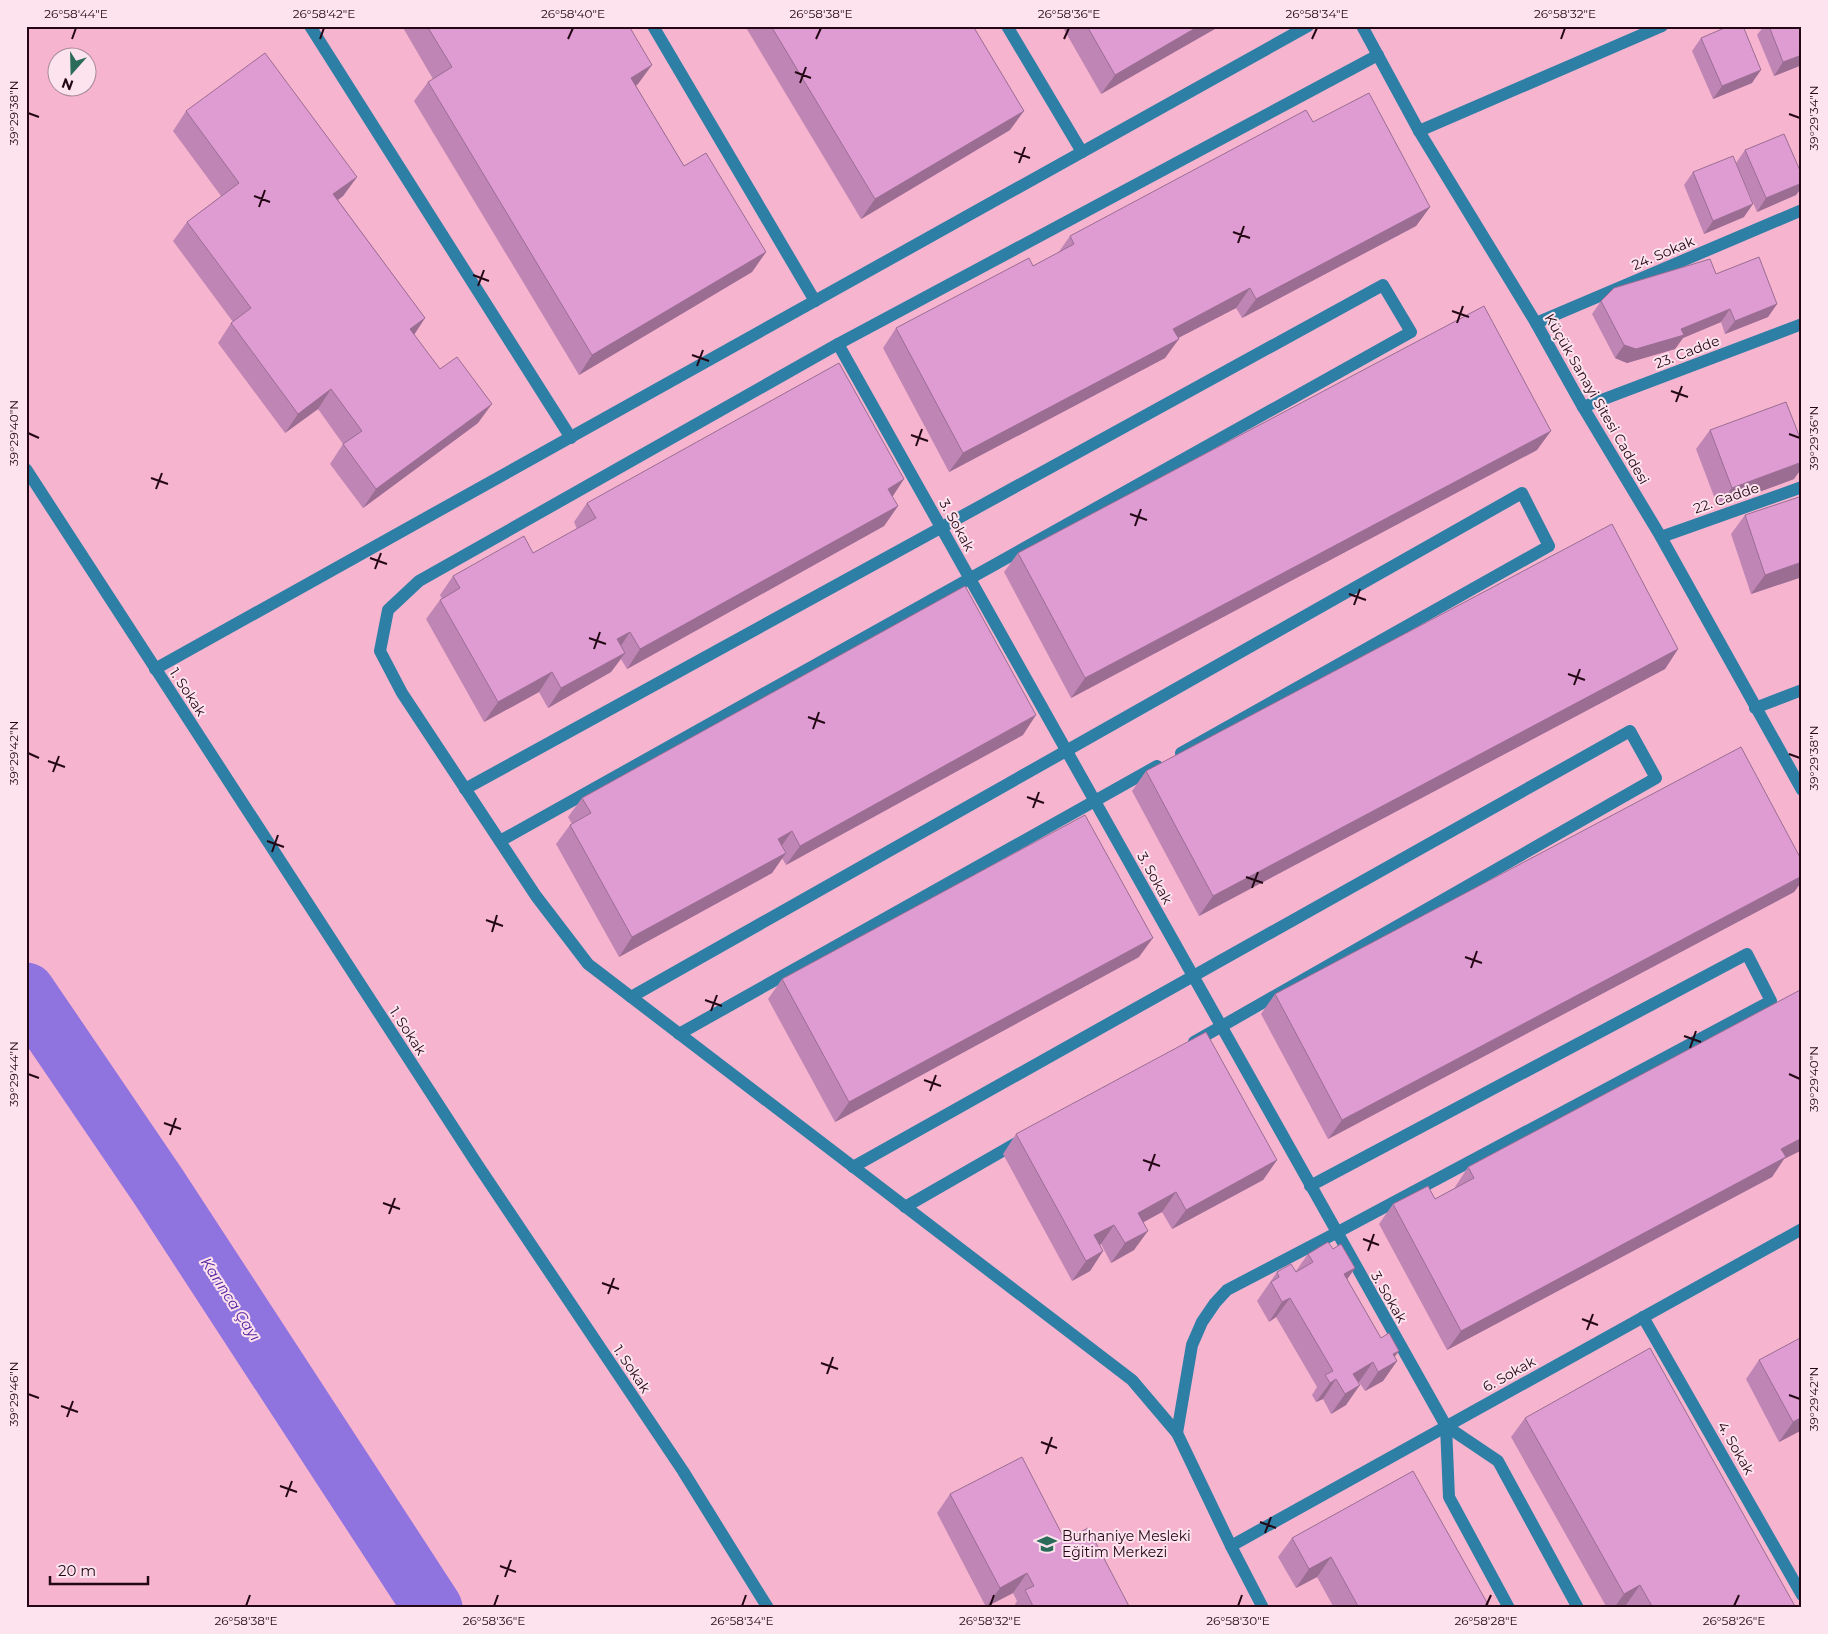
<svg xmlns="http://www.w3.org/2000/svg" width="1828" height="1634" font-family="Montserrat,sans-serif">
<rect width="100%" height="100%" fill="#f7b4cf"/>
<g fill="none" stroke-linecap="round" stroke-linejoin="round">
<!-- river -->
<path stroke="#8f74e0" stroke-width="59" d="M 26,992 L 158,1186 L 433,1608"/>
<!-- minor -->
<g stroke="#2d7fa6" stroke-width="12">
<path d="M 310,26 L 571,438"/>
<path d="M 653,26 L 815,301"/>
<path d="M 1007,26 L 1082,152"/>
<path d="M 1362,26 L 1419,131 L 1536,323 L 1583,407 L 1661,537 L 1802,790"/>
<path d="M 1419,131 L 1662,26"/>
<path d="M 1536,323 L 1802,210"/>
<path d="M 838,344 L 1446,1426 L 1498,1461 L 1578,1608"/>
<path d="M 1583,407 L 1802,324"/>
<path d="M 26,469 L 477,1164 L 683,1471 L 768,1608"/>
<path d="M 1661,537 L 1802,487"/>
<path d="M 155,669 L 1308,26"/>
<path d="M 1755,708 L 1802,690"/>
<path d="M 465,789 L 1383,285 L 1411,332 L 500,841"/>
<path d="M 631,997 L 1522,493 L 1549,546 L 1181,753"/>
<path d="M 679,1034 L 1157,766"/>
<path d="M 853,1167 L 1630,731 L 1656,778 L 1194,1042"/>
<path d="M 905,1207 L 1020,1141"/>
<path d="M 1643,1317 L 1802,1595"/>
<path d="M 1446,1426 L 1449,1497 L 1509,1608"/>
<path d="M 1177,1433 L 1192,1345 L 1202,1322 L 1215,1303 L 1227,1290 L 1336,1233 L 1771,1001 L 1747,954 L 1310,1186"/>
<path d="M 1231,1546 L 1802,1229"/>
<path d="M 1263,1608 L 1231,1546 L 1177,1433 L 1132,1380 L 588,964 L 536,896 L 402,693 L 380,651 L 388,610 L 419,581 L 838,344 L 1378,55"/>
</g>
</g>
<!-- wall -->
<g fill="#bf86b5">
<path d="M 402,26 L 629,26 L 638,84 L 636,86 L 684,166 L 766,252 L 752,272 L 579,375 L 414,101 L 428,82 L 433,79 Z"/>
<path d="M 745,26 L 973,26 L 1010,130 L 861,219 Z"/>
<path d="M 1062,26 L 1220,26 L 1101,94 Z"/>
<path d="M 1764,26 L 1802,26 L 1802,65 L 1774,76 L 1757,35 Z"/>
<path d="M 1701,38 L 1752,83 L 1713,99 L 1692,51 Z"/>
<path d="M 186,111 L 357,177 L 343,196 L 338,200 L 425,318 L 414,334 L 478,423 L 363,508 L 330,464 L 343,444 L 318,409 L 285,433 L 218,343 L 231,323 L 233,322 L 173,241 L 187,222 L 221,196 L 173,131 Z"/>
<path d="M 1313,122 L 1430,207 L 1416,226 L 1242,318 L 1236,308 L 1178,338 L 1165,358 L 949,472 L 883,348 L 896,328 L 1033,266 L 1058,253 L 1070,236 Z"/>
<path d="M 1745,150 L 1802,175 L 1802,187 L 1796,195 L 1757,212 L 1736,163 Z"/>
<path d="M 1693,172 L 1744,217 L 1704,234 L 1684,185 Z"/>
<path d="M 1716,274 L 1777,304 L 1768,317 L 1725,334 L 1721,322 L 1683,338 L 1675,349 L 1627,363 L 1615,358 L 1592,314 L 1601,301 Z"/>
<path d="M 1710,430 L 1794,479 L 1718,507 L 1696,449 Z"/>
<path d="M 1537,450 L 1071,698 L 1004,572 L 1018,553 Z"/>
<path d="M 892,497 L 898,506 L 884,526 L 627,669 L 621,659 L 611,672 L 548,708 L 539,692 L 484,722 L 426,619 L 440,600 L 442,599 L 440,595 L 453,576 L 533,553 L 577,529 L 574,522 L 587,503 Z"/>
<path d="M 1745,515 L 1802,577 L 1751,594 L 1731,534 Z"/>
<path d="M 1678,649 L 1665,669 L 1199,916 L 1132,791 L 1146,771 Z"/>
<path d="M 1023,735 L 786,865 L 782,858 L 772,873 L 619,957 L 556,844 L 570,825 L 572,824 L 568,817 L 582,798 Z"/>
<path d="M 1802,861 L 1802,881 L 1794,892 L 1328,1139 L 1261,1014 L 1275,994 Z"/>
<path d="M 1139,957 L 835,1122 L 768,999 L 782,979 Z"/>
<path d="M 1802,989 L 1802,1150 L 1784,1159 L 1772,1177 L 1447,1350 L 1379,1224 L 1393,1204 L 1435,1199 L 1455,1188 L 1455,1187 L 1468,1167 Z"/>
<path d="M 1016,1134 L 1277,1160 L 1263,1180 L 1172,1229 L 1162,1212 L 1144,1222 L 1134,1250 L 1111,1263 L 1101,1244 L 1100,1245 L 1103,1251 L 1090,1271 L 1072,1281 L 1003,1154 Z"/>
<path d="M 1333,1249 L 1355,1268 L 1347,1279 L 1381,1338 L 1397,1361 L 1383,1381 L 1365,1391 L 1359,1382 L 1358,1383 L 1346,1405 L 1331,1414 L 1323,1399 L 1316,1402 L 1312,1395 L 1317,1387 L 1276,1317 L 1269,1322 L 1257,1301 L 1277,1272 L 1296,1271 L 1308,1254 Z"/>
<path d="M 1759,1360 L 1802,1430 L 1779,1442 L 1746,1379 Z"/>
<path d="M 1525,1418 L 1796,1608 L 1628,1608 L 1626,1605 L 1621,1608 L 1607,1608 L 1511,1437 Z"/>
<path d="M 950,1494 L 1065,1540 L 1130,1608 L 1013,1608 L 1017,1601 L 1013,1593 L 986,1607 L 937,1513 Z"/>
<path d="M 1292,1538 L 1490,1608 L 1334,1608 L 1317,1577 L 1296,1588 L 1278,1557 Z"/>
</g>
<!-- shaded-wall -->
<g fill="#9b6d93">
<path d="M 1199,26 L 1220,26 L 1101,94 L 1115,75 Z"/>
<path d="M 1802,55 L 1802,65 L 1774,76 L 1783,62 Z"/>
<path d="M 652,65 L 638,84 L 617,97 L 631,78 Z"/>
<path d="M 1761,70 L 1752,83 L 1713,99 L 1722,86 Z"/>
<path d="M 1024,111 L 1010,130 L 861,219 L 875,199 Z"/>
<path d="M 357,177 L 343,196 L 320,213 L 333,194 Z"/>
<path d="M 1802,183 L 1802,187 L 1796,195 L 1757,212 L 1766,198 Z"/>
<path d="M 1753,204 L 1744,217 L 1704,234 L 1713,221 Z"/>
<path d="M 1430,207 L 1416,226 L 1242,318 L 1256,299 Z"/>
<path d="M 766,252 L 752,272 L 579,375 L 592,355 Z"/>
<path d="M 1250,288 L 1236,308 L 1159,348 L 1173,329 Z"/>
<path d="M 1777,304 L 1768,317 L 1725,334 L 1735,321 Z"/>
<path d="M 1730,309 L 1721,322 L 1683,338 L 1675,349 L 1627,363 L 1615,358 L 1624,345 L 1681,329 Z"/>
<path d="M 425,318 L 412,338 L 410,329 Z"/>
<path d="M 1179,339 L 1165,358 L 949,472 L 963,453 Z"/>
<path d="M 331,389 L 318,409 L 285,433 L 298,414 Z"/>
<path d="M 492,404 L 478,423 L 363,508 L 376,489 Z"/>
<path d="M 1551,431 L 1537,450 L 1071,698 L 1085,678 Z"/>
<path d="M 1802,462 L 1802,468 L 1794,479 L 1718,507 L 1732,488 Z"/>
<path d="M 904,479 L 891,499 L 888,489 Z"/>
<path d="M 898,506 L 884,526 L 627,669 L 640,649 Z"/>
<path d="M 1802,562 L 1802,577 L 1751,594 L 1765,575 Z"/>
<path d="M 630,632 L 617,652 L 617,639 Z"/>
<path d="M 1678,649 L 1665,669 L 1199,916 L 1213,896 Z"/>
<path d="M 625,653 L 611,672 L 548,708 L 561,688 Z"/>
<path d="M 552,672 L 539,692 L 484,722 L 498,702 Z"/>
<path d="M 1036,715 L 1023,735 L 786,865 L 800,846 Z"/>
<path d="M 792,831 L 778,851 L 778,839 Z"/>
<path d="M 786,853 L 772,873 L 619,957 L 632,937 Z"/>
<path d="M 1802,876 L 1802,881 L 1794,892 L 1328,1139 L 1342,1120 Z"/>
<path d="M 1153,938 L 1139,957 L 835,1122 L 849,1102 Z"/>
<path d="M 1802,1138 L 1802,1150 L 1784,1159 L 1772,1177 L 1447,1350 L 1461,1331 L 1781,1149 Z"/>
<path d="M 1277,1160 L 1263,1180 L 1172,1229 L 1186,1210 Z"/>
<path d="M 1176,1192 L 1162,1212 L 1125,1232 L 1138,1213 Z"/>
<path d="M 1114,1225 L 1101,1244 L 1082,1254 L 1094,1235 Z"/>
<path d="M 1148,1231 L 1134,1250 L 1111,1263 L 1125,1243 Z"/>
<path d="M 1103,1251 L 1090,1271 L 1072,1281 L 1086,1261 Z"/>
<path d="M 1355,1268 L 1341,1288 L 1344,1274 Z"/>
<path d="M 1290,1298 L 1276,1317 L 1269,1322 L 1282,1302 Z"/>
<path d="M 1399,1351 L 1388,1366 L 1397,1361 L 1383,1381 L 1365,1391 L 1378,1372 L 1393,1354 Z"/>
<path d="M 1373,1362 L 1359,1382 L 1343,1391 L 1353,1374 Z"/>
<path d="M 1336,1379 L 1323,1399 L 1316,1402 L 1330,1383 Z"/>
<path d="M 1360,1385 L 1346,1405 L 1331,1414 L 1345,1394 Z"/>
<path d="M 1802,1417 L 1802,1430 L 1779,1442 L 1793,1422 Z"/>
<path d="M 1331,1557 L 1317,1577 L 1296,1588 L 1309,1569 Z"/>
<path d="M 1027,1573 L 1013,1593 L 986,1607 L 1000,1588 Z"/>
<path d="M 1640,1585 L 1626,1605 L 1621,1608 L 1614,1608 L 1624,1594 Z"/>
</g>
<!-- building -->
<g fill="#de9cd2" stroke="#9b6d93">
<path d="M 427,26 L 629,26 L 652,65 L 631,78 L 684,166 L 706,153 L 766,252 L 592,355 L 428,82 L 452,67 Z"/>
<path d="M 771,26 L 973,26 L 1024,111 L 875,199 Z"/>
<path d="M 1087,26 L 1199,26 L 1115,75 Z"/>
<path d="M 1729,26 L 1743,26 L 1761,70 L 1722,86 L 1701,38 Z"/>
<path d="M 1769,26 L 1802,26 L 1802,55 L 1783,62 Z"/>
<path d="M 265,53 L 357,177 L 333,194 L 425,318 L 410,329 L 440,369 L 457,357 L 492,404 L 376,489 L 343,444 L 362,431 L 331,389 L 298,414 L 231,323 L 251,308 L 187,222 L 239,183 L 186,111 Z"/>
<path d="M 1369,93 L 1430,207 L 1256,299 L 1250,288 L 1173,329 L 1179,339 L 963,453 L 896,328 L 1029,258 L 1033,266 L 1074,244 L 1070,236 L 1306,110 L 1313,122 Z"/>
<path d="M 1784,134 L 1802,175 L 1802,183 L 1766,198 L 1745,150 Z"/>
<path d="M 1733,156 L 1753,204 L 1713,221 L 1693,172 Z"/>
<path d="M 1759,257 L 1777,304 L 1735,321 L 1730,309 L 1681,329 L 1684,335 L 1636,349 L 1624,345 L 1601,301 L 1614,288 L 1710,259 L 1716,274 Z"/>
<path d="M 1484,306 L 1551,431 L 1085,678 L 1018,553 Z"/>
<path d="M 839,363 L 904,479 L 888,489 L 898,506 L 640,649 L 630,632 L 617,639 L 625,653 L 561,688 L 552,672 L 498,702 L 440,600 L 460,588 L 453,576 L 524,536 L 533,553 L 596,518 L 587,503 Z"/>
<path d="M 1786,402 L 1802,443 L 1802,462 L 1732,488 L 1710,430 Z"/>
<path d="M 1802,496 L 1802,562 L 1765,575 L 1745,515 Z"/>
<path d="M 1612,524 L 1678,649 L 1213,896 L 1146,771 Z"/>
<path d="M 965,586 L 1036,715 L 800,846 L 792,831 L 778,839 L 786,853 L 632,937 L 570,825 L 591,813 L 582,798 Z"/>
<path d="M 1741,747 L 1802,861 L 1802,876 L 1342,1120 L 1275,994 Z"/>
<path d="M 1085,815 L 1153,938 L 849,1102 L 782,979 Z"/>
<path d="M 1802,989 L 1802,1138 L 1781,1149 L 1786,1157 L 1461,1331 L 1393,1204 L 1428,1186 L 1435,1199 L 1474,1178 L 1468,1167 Z"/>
<path d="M 1206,1032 L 1277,1160 L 1186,1210 L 1176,1192 L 1138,1213 L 1148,1231 L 1125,1243 L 1114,1225 L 1094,1235 L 1103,1251 L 1086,1261 L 1016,1134 Z"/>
<path d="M 1328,1242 L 1333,1249 L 1341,1244 L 1355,1268 L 1344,1274 L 1381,1338 L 1389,1333 L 1399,1351 L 1393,1354 L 1397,1361 L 1378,1372 L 1373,1362 L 1353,1374 L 1360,1385 L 1345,1394 L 1336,1379 L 1330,1383 L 1325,1375 L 1333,1371 L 1290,1298 L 1282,1302 L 1271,1282 L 1279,1277 L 1277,1272 L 1291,1264 L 1296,1272 L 1313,1262 L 1308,1254 Z"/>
<path d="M 1802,1337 L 1802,1417 L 1793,1422 L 1759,1360 Z"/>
<path d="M 1650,1348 L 1796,1608 L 1653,1608 L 1640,1585 L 1624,1594 L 1525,1418 Z"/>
<path d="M 1022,1457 L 1065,1540 L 1088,1528 L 1130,1608 L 1034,1608 L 1025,1590 L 1034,1586 L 1027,1573 L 1000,1588 L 950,1494 Z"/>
<path d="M 1413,1471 L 1490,1608 L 1359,1608 L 1331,1557 L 1309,1569 L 1292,1538 Z"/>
</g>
<!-- ticks -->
<path fill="none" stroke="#230714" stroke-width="2" d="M 72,39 L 76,28M 320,39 L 324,28M 568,39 L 573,28M 816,39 L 821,28M 1064,39 L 1069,28M 1312,39 L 1317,28M 1561,39 L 1565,28M 795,72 L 811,78M 800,83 L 806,67M 28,113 L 39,117M 1789,114 L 1800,118M 1014,152 L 1030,158M 1019,163 L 1025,147M 254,196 L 270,202M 259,207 L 265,190M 1233,232 L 1250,238M 1238,243 L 1244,226M 473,275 L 489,281M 478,286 L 484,270M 1452,311 L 1469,317M 1457,323 L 1463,306M 692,355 L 709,361M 697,366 L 703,350M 1671,391 L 1688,397M 1676,402 L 1682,386M 28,433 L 39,438M 1789,434 L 1800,438M 911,435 L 928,441M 916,446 L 922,429M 151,478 L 168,484M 156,489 L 162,473M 1130,514 L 1147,520M 1135,526 L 1141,509M 370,558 L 387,564M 375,569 L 381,553M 1349,594 L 1366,600M 1354,605 L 1360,589M 589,638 L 606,644M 594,649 L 600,632M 1568,674 L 1585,680M 1574,685 L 1580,669M 808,717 L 825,723M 813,729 L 819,712M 28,753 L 39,758M 1789,754 L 1800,758M 48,761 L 65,767M 53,772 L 59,756M 1027,797 L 1044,803M 1033,808 L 1039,792M 267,841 L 284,847M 272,852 L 278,835M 1246,877 L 1263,883M 1252,888 L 1258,872M 486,920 L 503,926M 492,932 L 497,915M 1465,957 L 1482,963M 1471,968 L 1477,951M 705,1000 L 722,1006M 711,1011 L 717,995M 1684,1036 L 1701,1042M 1690,1048 L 1696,1031M 28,1074 L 39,1078M 1789,1074 L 1800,1079M 924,1080 L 941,1086M 930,1091 L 936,1075M 164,1123 L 181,1129M 170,1135 L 176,1118M 1143,1160 L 1160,1166M 1149,1171 L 1155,1154M 383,1203 L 400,1209M 389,1214 L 395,1198M 1363,1239 L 1379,1245M 1368,1251 L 1374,1234M 602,1283 L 619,1289M 608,1294 L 614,1278M 1582,1319 L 1598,1325M 1587,1330 L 1593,1314M 821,1363 L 838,1369M 827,1374 L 833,1357M 28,1394 L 39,1398M 1789,1395 L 1800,1399M 61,1406 L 78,1412M 67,1417 L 73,1401M 1041,1442 L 1057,1448M 1046,1454 L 1052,1437M 280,1486 L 297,1492M 286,1497 L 292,1481M 1260,1522 L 1276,1528M 1265,1533 L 1271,1517M 500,1566 L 516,1572M 505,1577 L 511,1560M 246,1606 L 250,1595M 494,1606 L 498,1595M 742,1606 L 746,1595M 990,1606 L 994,1595M 1238,1606 L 1242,1595M 1486,1606 L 1491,1595M 1734,1606 L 1739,1595"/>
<!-- icons -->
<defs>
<symbol id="school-bare" viewBox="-9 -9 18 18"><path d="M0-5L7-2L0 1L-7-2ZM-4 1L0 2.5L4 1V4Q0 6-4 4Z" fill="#2a6b5a" stroke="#fde3ed" stroke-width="2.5" paint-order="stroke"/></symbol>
</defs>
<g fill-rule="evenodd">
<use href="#school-bare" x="1033" y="1530" width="28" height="28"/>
</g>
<g text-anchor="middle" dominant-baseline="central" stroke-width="4" stroke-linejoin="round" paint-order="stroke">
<!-- street labels -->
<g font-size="14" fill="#230714" stroke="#fde3ed">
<text transform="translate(1663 253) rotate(-23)">24. Sokak</text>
<text transform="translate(1687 352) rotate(-21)">23. Cadde</text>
<text transform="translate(1597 399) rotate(60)">Küçük Sanayi Sitesi Caddesi</text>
<text transform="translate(1726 498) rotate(-19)">22. Cadde</text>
<text transform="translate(957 525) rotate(61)">3. Sokak</text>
<text transform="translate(188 692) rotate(57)">1. Sokak</text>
<text transform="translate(1155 878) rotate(61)">3. Sokak</text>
<text transform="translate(408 1031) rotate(57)">1. Sokak</text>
<text transform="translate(1389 1297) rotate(60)">3. Sokak</text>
<text transform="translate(632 1369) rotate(56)">1. Sokak</text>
<text transform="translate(1509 1374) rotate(-29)">6. Sokak</text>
<text transform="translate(1736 1448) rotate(60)">4. Sokak</text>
</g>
<!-- poi labels -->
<g font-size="14" fill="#230714" stroke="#fde3ed" text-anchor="start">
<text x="1062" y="1536">Burhaniye Mesleki<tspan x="1062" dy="16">Eğitim Merkezi</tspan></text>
</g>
<!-- water labels -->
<g font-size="15" font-style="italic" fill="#501e9f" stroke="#fde3ed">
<text transform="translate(231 1299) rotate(57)">Karınca Çayı</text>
</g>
</g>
<!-- border -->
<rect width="1828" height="1634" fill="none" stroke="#fde3ed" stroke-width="55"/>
<!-- north arrow -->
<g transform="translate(72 72) rotate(200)"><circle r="24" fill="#fde3ed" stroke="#a68b96"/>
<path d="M0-4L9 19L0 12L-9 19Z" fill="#2a6b5a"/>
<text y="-8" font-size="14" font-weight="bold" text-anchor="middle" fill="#230714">N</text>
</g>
<!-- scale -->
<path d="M50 1576v8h98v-8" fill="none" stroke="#230714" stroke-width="2.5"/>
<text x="58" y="1576" font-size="15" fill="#230714" stroke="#fde3ed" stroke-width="4" paint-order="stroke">20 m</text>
<rect x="28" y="28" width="1772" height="1578" fill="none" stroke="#230714" stroke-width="2"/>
<g font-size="12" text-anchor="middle" fill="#230714">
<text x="76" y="18">26°58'44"E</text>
<text x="324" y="18">26°58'42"E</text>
<text x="573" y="18">26°58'40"E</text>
<text x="821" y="18">26°58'38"E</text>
<text x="1069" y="18">26°58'36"E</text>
<text x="1317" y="18">26°58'34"E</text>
<text x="1565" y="18">26°58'32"E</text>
<text transform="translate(14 113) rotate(-90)" y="4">39°29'38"N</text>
<text transform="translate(1814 118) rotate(-90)" y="4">39°29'34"N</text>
<text transform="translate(14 433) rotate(-90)" y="4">39°29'40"N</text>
<text transform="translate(1814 438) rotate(-90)" y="4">39°29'36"N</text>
<text transform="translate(14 753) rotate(-90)" y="4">39°29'42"N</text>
<text transform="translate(1814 758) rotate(-90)" y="4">39°29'38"N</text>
<text transform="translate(14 1074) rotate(-90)" y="4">39°29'44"N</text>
<text transform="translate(1814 1079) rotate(-90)" y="4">39°29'40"N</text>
<text transform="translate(14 1394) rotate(-90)" y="4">39°29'46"N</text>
<text transform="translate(1814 1399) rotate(-90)" y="4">39°29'42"N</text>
<text x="246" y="1625">26°58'38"E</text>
<text x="494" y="1625">26°58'36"E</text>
<text x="742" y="1625">26°58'34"E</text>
<text x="990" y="1625">26°58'32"E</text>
<text x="1238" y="1625">26°58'30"E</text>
<text x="1486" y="1625">26°58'28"E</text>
<text x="1734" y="1625">26°58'26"E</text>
</g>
</svg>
